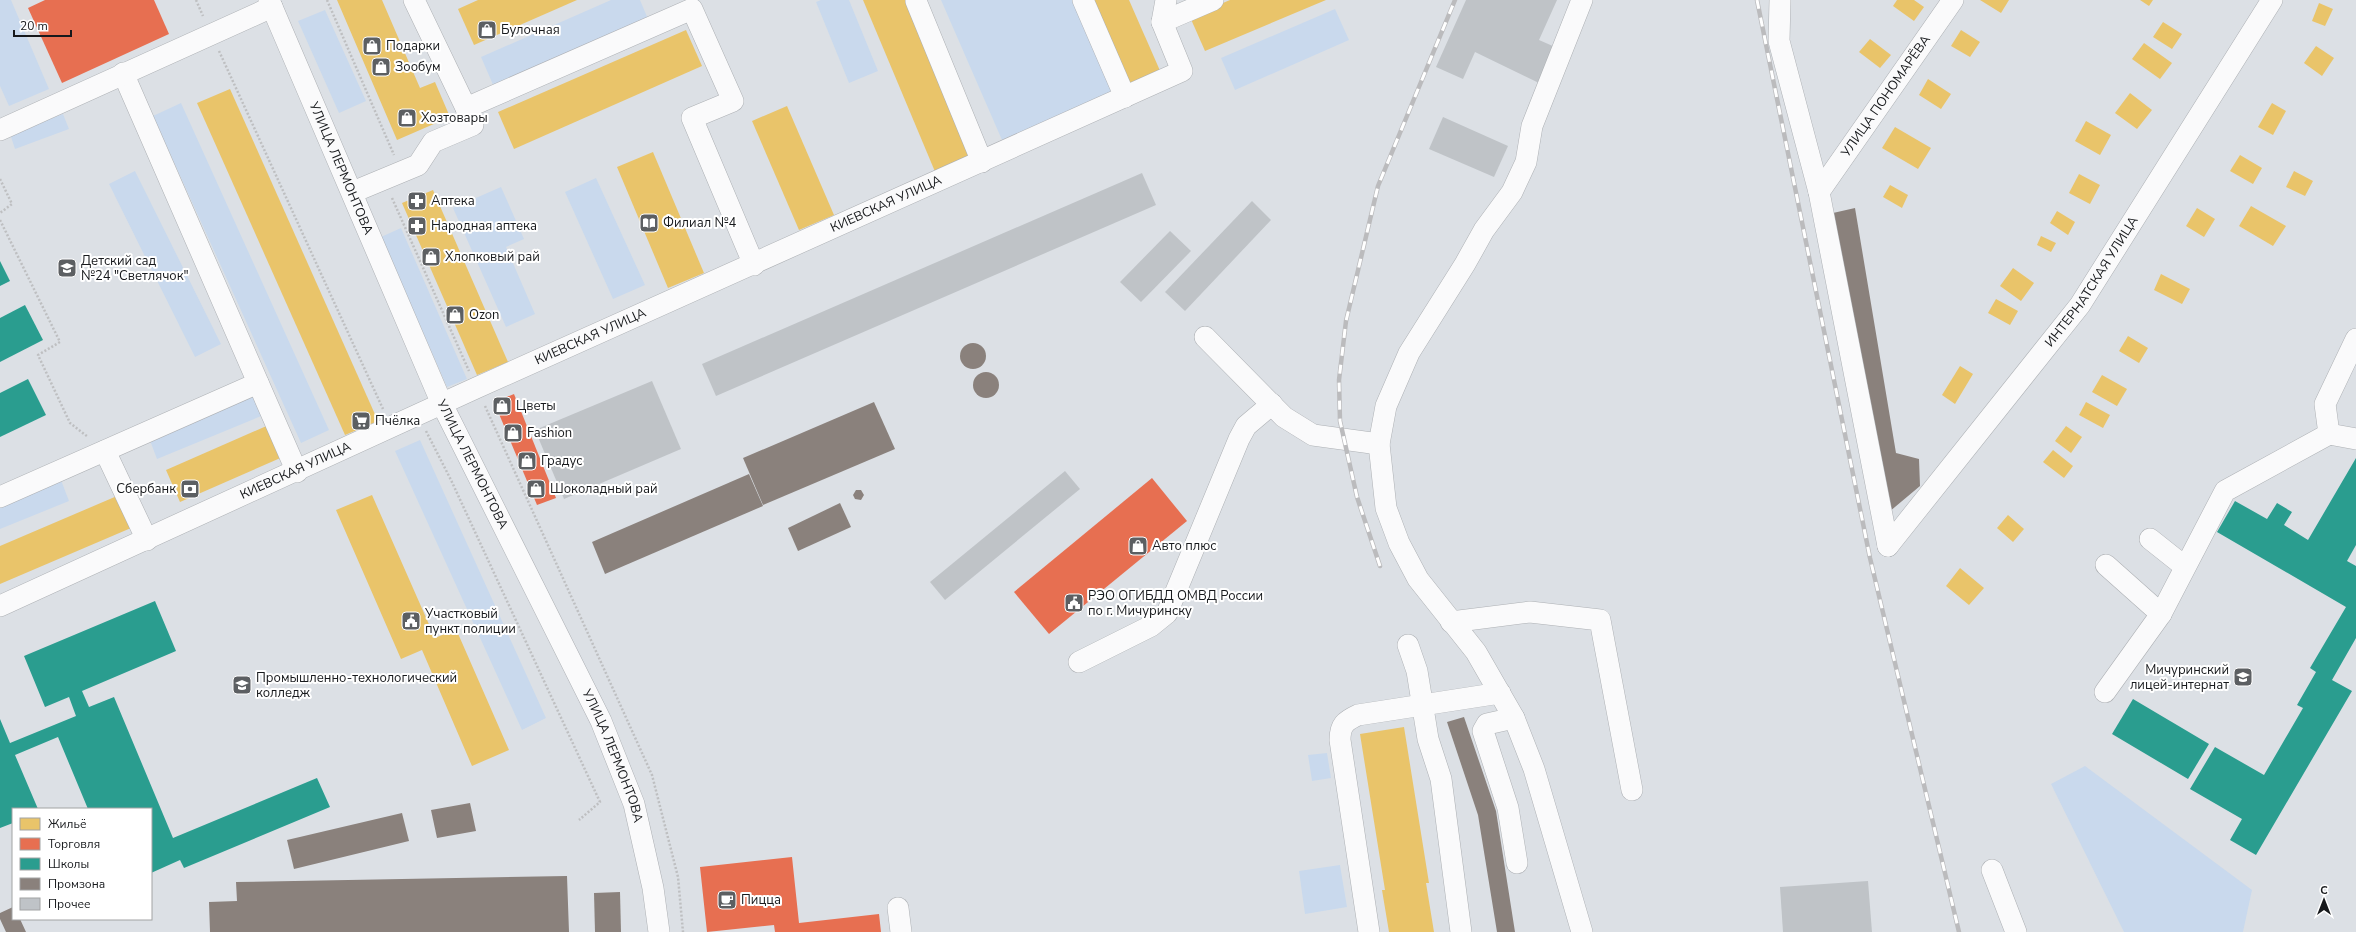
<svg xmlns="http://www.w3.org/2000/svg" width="2356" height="932" font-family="'Nunito Sans',sans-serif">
<rect width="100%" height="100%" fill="#dce0e5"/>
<!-- green -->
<g fill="#c9d9ed">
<path d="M 0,0 L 11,0 L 49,89 L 9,106 L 0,86 Z"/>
<path d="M 611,0 L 640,0 L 648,19 L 494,87 L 481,57 Z"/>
<path d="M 821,0 L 849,0 L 878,71 L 849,83 L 816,2 Z"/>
<path d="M 941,0 L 1075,0 L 1114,91 L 1002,140 Z"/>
<path d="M 1335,9 L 1349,40 L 1235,90 L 1221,58 Z"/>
<path d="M 325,10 L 366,101 L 339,113 L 298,21 Z"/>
<path d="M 181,103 L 329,430 L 301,443 L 153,116 Z"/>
<path d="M 63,114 L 69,129 L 15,149 L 10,134 Z"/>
<path d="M 135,171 L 221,344 L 195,357 L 109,184 Z"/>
<path d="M 596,178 L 645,285 L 613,299 L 565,192 Z"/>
<path d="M 501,187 L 524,239 L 506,247 L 535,314 L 506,327 L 453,208 Z"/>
<path d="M 401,228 L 467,379 L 447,387 L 381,237 Z"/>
<path d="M 258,393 L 266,414 L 157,459 L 149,438 Z"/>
<path d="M 420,440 L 546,718 L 522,730 L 395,451 Z"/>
<path d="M 61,480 L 69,501 L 0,529 L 0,505 Z"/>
<path d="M 1327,753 L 1331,778 L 1312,781 L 1308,755 Z"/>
<path d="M 2085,766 L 2252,890 L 2243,932 L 2124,932 L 2051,784 Z"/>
<path d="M 1340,865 L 1347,907 L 1305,914 L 1299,871 Z"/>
</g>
<!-- homes -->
<g fill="#e9c46a">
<path d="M 337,0 L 382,0 L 420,88 L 435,82 L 450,117 L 397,140 Z"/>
<path d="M 478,0 L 577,0 L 474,45 L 458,9 Z"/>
<path d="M 863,0 L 906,0 L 973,158 L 936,174 Z"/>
<path d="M 1089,0 L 1129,0 L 1161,73 L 1127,88 Z"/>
<path d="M 1230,0 L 1326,0 L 1205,51 L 1190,17 Z"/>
<path d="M 1897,0 L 1914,0 L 1924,7 L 1914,21 L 1893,6 Z"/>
<path d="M 1980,0 L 2009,0 L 2001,13 Z"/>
<path d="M 2140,0 L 2153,0 L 2149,6 Z"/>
<path d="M 2319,3 L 2333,9 L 2325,26 L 2312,21 Z"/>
<path d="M 2163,22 L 2182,34 L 2172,49 L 2153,37 Z"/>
<path d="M 686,30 L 702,66 L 514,149 L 498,112 Z"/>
<path d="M 1961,30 L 1980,42 L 1970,57 L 1951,46 Z"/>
<path d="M 1870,39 L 1891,55 L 1880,68 L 1859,52 Z"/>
<path d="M 2144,43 L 2172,63 L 2160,79 L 2132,59 Z"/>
<path d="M 2316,46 L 2334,58 L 2322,76 L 2304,63 Z"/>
<path d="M 1928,79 L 1951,94 L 1941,109 L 1919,95 Z"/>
<path d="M 230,89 L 378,421 L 345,435 L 197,103 Z"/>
<path d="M 2130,93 L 2152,110 L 2137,129 L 2115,113 Z"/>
<path d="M 2272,103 L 2286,111 L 2273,135 L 2258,127 Z"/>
<path d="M 787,106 L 834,215 L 799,230 L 752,121 Z"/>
<path d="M 2086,121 L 2111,135 L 2100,155 L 2075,141 Z"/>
<path d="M 1895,127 L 1931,148 L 1918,169 L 1882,148 Z"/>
<path d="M 653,152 L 704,273 L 668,288 L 617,167 Z"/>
<path d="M 2240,155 L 2262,168 L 2253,184 L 2230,171 Z"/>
<path d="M 2294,171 L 2313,181 L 2305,196 L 2286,187 Z"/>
<path d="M 2079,174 L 2100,185 L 2090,204 L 2069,193 Z"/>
<path d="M 1890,185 L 1908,195 L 1902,208 L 1883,197 Z"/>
<path d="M 433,190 L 508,362 L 477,375 L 402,203 Z"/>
<path d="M 2251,206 L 2286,226 L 2273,246 L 2239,226 Z"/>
<path d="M 2197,208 L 2215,219 L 2204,237 L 2186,226 Z"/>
<path d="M 2057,211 L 2075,222 L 2068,235 L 2050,223 Z"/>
<path d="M 2041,236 L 2056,243 L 2051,252 L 2037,245 Z"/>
<path d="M 2013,268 L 2034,283 L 2021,301 L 2000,286 Z"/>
<path d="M 2161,274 L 2190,289 L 2182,304 L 2154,290 Z"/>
<path d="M 1996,299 L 2018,311 L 2010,325 L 1988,313 Z"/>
<path d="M 2128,336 L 2148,348 L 2139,363 L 2119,351 Z"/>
<path d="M 1960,366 L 1973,374 L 1955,404 L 1942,395 Z"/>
<path d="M 2102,375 L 2127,389 L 2117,406 L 2092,392 Z"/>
<path d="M 2086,402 L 2110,415 L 2103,428 L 2079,415 Z"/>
<path d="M 271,424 L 285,456 L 180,502 L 166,470 Z"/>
<path d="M 2066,426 L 2082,437 L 2071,453 L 2055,441 Z"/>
<path d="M 2053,450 L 2073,466 L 2064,478 L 2043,462 Z"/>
<path d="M 372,495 L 435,638 L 456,629 L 509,750 L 472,766 L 422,650 L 401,659 L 336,510 Z"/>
<path d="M 117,496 L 131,528 L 0,584 L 0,546 Z"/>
<path d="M 2008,515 L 2024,529 L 2013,542 L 1997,528 Z"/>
<path d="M 1960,568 L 1984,588 L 1969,605 L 1946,586 Z"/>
<path d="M 1404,727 L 1429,883 L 1426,883 L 1434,932 L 1389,932 L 1382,890 L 1385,890 L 1360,734 Z"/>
</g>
<!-- shops -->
<g fill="#e76f51">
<path d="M 45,0 L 154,0 L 169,34 L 62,83 L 28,8 Z"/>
<path d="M 514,394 L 556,498 L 537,505 L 494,402 Z"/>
<path d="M 1152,478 L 1187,521 L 1049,634 L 1014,592 Z"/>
<path d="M 792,857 L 799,923 L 879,914 L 881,932 L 775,932 L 774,925 L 707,932 L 700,867 Z"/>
</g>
<!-- schools -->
<g fill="#2a9d8f">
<path d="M 0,261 L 10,281 L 0,286 Z"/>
<path d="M 25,305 L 43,340 L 0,362 L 0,318 Z"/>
<path d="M 28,379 L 46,415 L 0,437 L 0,393 Z"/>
<path d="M 2356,458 L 2356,545 L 2347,561 L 2356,566 L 2356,638 L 2332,680 L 2352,691 L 2256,855 L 2230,840 L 2242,819 L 2190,789 L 2215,747 L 2264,775 L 2303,708 L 2297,705 L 2316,672 L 2310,668 L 2346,607 L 2217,532 L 2235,501 L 2267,519 L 2277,503 L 2292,512 L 2284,525 L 2308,540 Z"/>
<path d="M 155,601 L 176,651 L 82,691 L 89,707 L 114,697 L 173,838 L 317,778 L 330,807 L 184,868 L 180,860 L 151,873 L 151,809 L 88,809 L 58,737 L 15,755 L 38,809 L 13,809 L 13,823 L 0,828 L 0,719 L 10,743 L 76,716 L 69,697 L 45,707 L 24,656 Z"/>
<path d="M 2133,699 L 2209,744 L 2188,779 L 2112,734 Z"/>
</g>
<!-- industry -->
<g fill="#8a817c">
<path d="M 1855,208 L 1896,453 L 1919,459 L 1920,486 L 1889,512 L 1833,213 Z"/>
<circle cx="973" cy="356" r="13"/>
<circle cx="986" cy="385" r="13"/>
<path d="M 874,402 L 895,449 L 763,505 L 743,458 Z"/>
<path d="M 749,474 L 763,506 L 605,574 L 592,542 Z"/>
<path d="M 856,490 L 861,490 L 864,495 L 861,500 L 855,499 L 853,495 Z"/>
<path d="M 840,503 L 851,527 L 798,551 L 788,528 Z"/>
<path d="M 1464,717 L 1496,811 L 1515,932 L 1497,932 L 1478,815 L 1447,722 Z"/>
<path d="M 470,803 L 476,831 L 437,838 L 431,810 Z"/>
<path d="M 402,813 L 409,841 L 294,869 L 287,840 Z"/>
<path d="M 567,876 L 569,932 L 210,932 L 209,902 L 237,901 L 236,882 Z"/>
<path d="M 620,892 L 621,932 L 595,932 L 594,893 Z"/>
<path d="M 13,907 L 13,919 L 20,919 L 26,932 L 6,932 L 0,919 L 0,913 Z"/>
</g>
<!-- building -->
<g fill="#bfc3c7">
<path d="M 1466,0 L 1557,0 L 1539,40 L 1555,47 L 1539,83 L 1475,52 L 1463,79 L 1436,67 Z"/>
<path d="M 1443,117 L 1508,146 L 1494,177 L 1429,149 Z"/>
<path d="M 1142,173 L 1156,205 L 716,396 L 702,364 Z"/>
<path d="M 1252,201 L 1271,220 L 1185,311 L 1165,292 Z"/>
<path d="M 1170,231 L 1191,251 L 1141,302 L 1120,282 Z"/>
<path d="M 652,381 L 681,449 L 564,499 L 535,430 Z"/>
<path d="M 1065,471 L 1080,489 L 945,600 L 930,582 Z"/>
<path d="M 1868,881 L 1872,932 L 1783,932 L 1780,887 Z"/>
</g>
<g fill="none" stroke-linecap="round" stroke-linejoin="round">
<defs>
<g id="minor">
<path id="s1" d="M 269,0 L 442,404 L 601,721 L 634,804 L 653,888 L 659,932"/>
<path d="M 414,0 L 466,108 L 692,9 L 733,101 L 692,118 L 754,265"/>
<path d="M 1083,0 L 1125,97"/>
<path d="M 1780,0 L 1779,41 L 1819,192 L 1888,546"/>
<path d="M 916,1 L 982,162"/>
<path d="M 1162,22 L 1213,0"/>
<path d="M 123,73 L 297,472"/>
<path d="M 0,130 L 272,7"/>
<path d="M 353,192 L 418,165 L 433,142 L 473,125 L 466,108"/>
<path id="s2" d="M 1819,192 L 1953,0"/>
<path d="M 1205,337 L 1284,417 L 1313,435 L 1379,444 L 1386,508 L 1399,543 L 1418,579 L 1476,652 L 1514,718 L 1534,769 L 1582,932"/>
<path d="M 2329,434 L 2325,404 L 2356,339"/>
<path d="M 1379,444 L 1386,406 L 1409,353 L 1465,264 L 1484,230 L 1512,192 L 1526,162 L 1532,126 L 1582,0"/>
<path d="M 105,451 L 147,540"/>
<path d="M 0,497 L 258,383"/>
<path d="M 2150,539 L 2184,566"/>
<path id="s3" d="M 1888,546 L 2080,305 L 2272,0"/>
<path d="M 2106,565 L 2161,614"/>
<path id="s4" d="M 0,606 L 476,388 L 1182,71 L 1162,22 L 1166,0"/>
<path d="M 1451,622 L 1530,612 L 1600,620 L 1632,790"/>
<path d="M 1408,645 L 1417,671 L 1428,739 L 1441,779 L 1461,932"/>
<path d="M 1079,662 L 1151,626 L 1167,613 L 1239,439 L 1246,426 L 1272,404"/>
<path d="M 2105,692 L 2161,614 L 2225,491 L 2329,434 L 2356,439"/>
<path d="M 1514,718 L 1487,724 L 1483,731 L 1508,808 L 1517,863"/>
<path d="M 1992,870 L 2016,932"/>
<path d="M 898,908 L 901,932"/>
<path d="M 1369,932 L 1340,740 C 1340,725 1345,721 1358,715 L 1500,693"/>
</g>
</defs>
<!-- minor casing -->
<use href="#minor" stroke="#adb0b4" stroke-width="22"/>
<!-- path -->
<g stroke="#bebfc1" stroke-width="2.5" stroke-dasharray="2 2" stroke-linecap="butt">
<path d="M 196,0 L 203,16"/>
<path d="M 327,0 L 394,155"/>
<path d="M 219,51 L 383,409"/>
<path d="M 0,179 L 12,204 L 0,213"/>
<path d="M 392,198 L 469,371"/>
<path d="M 0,220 L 60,342 L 38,355 L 70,423 L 88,437"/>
<path d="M 485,406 L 652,775 L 678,877 L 683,932"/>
<path d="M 426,431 L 451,480 L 600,802 L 579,820"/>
</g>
<!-- minor -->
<use href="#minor" stroke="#fafafb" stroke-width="21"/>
<defs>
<g id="rail">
<path d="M 1757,0 L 1870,558 L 1959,932"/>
<path d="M 1380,566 L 1357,497 L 1340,421 L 1339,380 L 1346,321 L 1378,186 L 1455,0"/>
</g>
</defs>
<!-- rail casing -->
<use href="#rail" stroke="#bbbbbd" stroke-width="4.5"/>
<!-- rail -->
<use href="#rail" stroke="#fff" stroke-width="3" stroke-dasharray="9" stroke-linecap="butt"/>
</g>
<!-- icons -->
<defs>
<symbol id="shop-square" viewBox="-11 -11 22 22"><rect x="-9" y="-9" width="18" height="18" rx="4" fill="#5c5f62" stroke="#fff"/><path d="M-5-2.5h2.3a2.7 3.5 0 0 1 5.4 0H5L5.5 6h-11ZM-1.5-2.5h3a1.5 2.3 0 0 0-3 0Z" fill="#fff"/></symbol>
<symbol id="pharmacy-square" viewBox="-11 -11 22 22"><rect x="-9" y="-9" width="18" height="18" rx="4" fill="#5c5f62" stroke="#fff"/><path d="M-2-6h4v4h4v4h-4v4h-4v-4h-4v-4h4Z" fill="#fff"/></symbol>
<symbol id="library-square" viewBox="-11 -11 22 22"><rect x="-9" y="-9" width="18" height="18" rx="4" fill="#5c5f62" stroke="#fff"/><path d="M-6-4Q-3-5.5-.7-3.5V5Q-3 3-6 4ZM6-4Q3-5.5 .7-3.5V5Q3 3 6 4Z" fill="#fff"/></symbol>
<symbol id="school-square" viewBox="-11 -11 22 22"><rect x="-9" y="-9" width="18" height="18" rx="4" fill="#5c5f62" stroke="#fff"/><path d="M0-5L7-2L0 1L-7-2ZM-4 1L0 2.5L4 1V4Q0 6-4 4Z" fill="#fff"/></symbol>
<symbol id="supermarket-square" viewBox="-11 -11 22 22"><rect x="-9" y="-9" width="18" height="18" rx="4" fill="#5c5f62" stroke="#fff"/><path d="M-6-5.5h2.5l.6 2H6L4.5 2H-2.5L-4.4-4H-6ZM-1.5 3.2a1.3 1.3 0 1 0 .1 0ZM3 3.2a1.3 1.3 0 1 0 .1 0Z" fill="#fff"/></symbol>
<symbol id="bank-square" viewBox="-11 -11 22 22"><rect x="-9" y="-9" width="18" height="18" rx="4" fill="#5c5f62" stroke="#fff"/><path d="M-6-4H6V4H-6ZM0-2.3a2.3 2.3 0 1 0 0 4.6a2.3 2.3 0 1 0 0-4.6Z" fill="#fff"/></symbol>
<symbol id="civic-square" viewBox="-11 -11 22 22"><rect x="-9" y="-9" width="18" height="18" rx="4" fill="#5c5f62" stroke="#fff"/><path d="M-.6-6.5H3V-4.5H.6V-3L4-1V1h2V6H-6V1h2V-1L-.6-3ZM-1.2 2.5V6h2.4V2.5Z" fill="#fff"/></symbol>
<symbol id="university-square" viewBox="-11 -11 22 22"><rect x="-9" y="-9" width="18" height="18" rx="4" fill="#5c5f62" stroke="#fff"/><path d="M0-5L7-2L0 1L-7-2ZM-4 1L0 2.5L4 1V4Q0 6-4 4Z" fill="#fff"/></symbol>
<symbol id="cafe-square" viewBox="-11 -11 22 22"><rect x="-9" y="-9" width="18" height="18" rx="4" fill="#5c5f62" stroke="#fff"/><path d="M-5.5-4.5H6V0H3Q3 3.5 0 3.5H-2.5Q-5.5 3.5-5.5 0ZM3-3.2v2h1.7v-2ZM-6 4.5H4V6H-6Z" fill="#fff"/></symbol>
</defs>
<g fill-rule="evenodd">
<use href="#shop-square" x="476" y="19" width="22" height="22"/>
<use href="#shop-square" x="361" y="35" width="22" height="22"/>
<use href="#shop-square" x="370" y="56" width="22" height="22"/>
<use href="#shop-square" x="396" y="107" width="22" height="22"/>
<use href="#pharmacy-square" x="406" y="190" width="22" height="22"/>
<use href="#library-square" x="638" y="212" width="22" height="22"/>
<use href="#pharmacy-square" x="406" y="215" width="22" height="22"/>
<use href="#shop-square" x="420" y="246" width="22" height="22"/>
<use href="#school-square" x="56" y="257" width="22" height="22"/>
<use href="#shop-square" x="444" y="304" width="22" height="22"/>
<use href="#shop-square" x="491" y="395" width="22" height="22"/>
<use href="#supermarket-square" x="350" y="410" width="22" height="22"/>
<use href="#shop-square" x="502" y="422" width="22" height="22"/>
<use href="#shop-square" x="516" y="450" width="22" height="22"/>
<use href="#bank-square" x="179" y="478" width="22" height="22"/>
<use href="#shop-square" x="525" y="478" width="22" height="22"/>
<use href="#shop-square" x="1127" y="535" width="22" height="22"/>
<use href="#civic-square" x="1063" y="592" width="22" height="22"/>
<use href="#civic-square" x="400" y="610" width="22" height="22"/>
<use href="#school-square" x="2232" y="666" width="22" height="22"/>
<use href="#university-square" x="231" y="674" width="22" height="22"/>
<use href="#cafe-square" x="716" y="889" width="22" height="22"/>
</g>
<g text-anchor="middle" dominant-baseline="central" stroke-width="4" stroke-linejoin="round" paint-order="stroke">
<!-- poi labels -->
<g font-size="13" fill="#17191c" stroke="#fff" text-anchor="start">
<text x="501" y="30">Булочная</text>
<text x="386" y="46">Подарки</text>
<text x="395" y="67">Зообум</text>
<text x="421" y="118">Хозтовары</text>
<text x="431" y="201">Аптека</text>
<text x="663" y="223">Филиал №4</text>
<text x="431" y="226">Народная аптека</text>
<text x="445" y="257">Хлопковый рай</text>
<text x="81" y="261">Детский сад<tspan x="81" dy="15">№24 "Светлячок"</tspan></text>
<text x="469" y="315">Ozon</text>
<text x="516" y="406">Цветы</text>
<text x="375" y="421">Пчёлка</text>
<text x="527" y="433">Fashion</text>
<text x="541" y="461">Градус</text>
<text x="176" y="489" text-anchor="end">Сбербанк</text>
<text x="550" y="489">Шоколадный рай</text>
<text x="1152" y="546">Авто плюс</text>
<text x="1088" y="596">РЭО ОГИБДД ОМВД России<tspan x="1088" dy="15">по г. Мичуринску</tspan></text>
<text x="425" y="614">Участковый<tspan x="425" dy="15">пункт полиции</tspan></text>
<text x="2229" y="670" text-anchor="end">Мичуринский<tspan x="2229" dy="15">лицей-интернат</tspan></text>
<text x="256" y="678">Промышленно-технологический<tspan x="256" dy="15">колледж</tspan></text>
<text x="741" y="900">Пицца</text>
</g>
<!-- street labels -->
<g font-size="13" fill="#17191c" stroke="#fff">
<text stroke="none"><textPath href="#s2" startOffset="117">УЛИЦА ПОНОМАРЁВА</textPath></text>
<text stroke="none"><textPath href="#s1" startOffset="183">УЛИЦА ЛЕРМОНТОВА</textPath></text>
<text stroke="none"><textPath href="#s4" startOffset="973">КИЕВСКАЯ УЛИЦА</textPath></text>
<text stroke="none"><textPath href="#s3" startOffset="334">ИНТЕРНАТСКАЯ УЛИЦА</textPath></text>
<text stroke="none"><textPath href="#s4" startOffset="649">КИЕВСКАЯ УЛИЦА</textPath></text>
<text stroke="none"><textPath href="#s1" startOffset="507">УЛИЦА ЛЕРМОНТОВА</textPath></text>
<text stroke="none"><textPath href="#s4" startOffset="325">КИЕВСКАЯ УЛИЦА</textPath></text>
<text stroke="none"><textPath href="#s1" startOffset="831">УЛИЦА ЛЕРМОНТОВА</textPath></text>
</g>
</g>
<!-- legend -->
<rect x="12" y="808" width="140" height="112" fill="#ffffff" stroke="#a2a3a4"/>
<rect x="20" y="818" width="20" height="12" fill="#e9c46a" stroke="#a2a3a4"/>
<text x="48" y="828" font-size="12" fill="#17191c">Жильё</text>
<rect x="20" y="838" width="20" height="12" fill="#e76f51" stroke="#a2a3a4"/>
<text x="48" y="848" font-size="12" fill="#17191c">Торговля</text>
<rect x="20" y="858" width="20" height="12" fill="#2a9d8f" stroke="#a2a3a4"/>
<text x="48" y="868" font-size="12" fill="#17191c">Школы</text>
<rect x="20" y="878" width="20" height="12" fill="#8a817c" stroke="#a2a3a4"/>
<text x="48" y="888" font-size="12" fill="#17191c">Промзона</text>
<rect x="20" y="898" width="20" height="12" fill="#bfc3c7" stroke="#a2a3a4"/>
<text x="48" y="908" font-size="12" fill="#17191c">Прочее</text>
<!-- north arrow -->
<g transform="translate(2324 900)" stroke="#ffffff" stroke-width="3" paint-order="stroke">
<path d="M0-3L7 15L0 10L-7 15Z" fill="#17191c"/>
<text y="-6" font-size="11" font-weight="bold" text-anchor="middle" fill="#17191c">С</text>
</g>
<!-- scale -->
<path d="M14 30v6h57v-6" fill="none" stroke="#17191c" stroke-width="2"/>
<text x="20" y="30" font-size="12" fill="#17191c" stroke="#ffffff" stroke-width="3" paint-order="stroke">20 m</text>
</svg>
